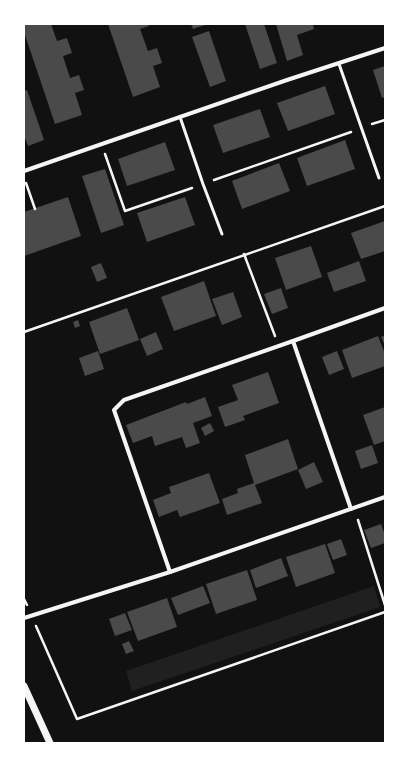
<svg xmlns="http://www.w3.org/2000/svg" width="409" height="767" font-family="Rubik,sans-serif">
<rect width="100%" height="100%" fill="#111"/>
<!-- green -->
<path fill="#202020" d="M 374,586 L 380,607 L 132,691 L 126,671 Z"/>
<!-- building -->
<g fill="#4a4a4a">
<path d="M 24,24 L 51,24 L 57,41 L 67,38 L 72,53 L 63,56 L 70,78 L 79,75 L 84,90 L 75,93 L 82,115 L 55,124 L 24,32 Z"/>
<path d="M 108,24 L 148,24 L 149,26 L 140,29 L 148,51 L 157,48 L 162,63 L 153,66 L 160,87 L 133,97 Z"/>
<path d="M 191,24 L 208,24 L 193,29 Z"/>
<path d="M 245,24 L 264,24 L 277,63 L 260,69 Z"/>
<path d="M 276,24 L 313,24 L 314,29 L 297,35 L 303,55 L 287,61 Z"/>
<path d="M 209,31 L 226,81 L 210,87 L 192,37 Z"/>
<path d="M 385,66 L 385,97 L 382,98 L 373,70 Z"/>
<path d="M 325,86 L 335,114 L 288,131 L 277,103 Z"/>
<path d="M 27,90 L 44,140 L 28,146 L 24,135 L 24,91 Z"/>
<path d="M 260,109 L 270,137 L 223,153 L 213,125 Z"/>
<path d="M 345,140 L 355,169 L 307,186 L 297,158 Z"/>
<path d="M 165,142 L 175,170 L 127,186 L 118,159 Z"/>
<path d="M 279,163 L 290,191 L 242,209 L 232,181 Z"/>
<path d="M 105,169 L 124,225 L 101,233 L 82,176 Z"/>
<path d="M 68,197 L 81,236 L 24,256 L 24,212 Z"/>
<path d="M 185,197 L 195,225 L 147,242 L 137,213 Z"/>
<path d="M 385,221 L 385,251 L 361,259 L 351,233 Z"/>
<path d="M 311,246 L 322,277 L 286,290 L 275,258 Z"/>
<path d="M 359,261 L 366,281 L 334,292 L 327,273 Z"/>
<path d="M 101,263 L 107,278 L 97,282 L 91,267 Z"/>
<path d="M 204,281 L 216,316 L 174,331 L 161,297 Z"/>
<path d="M 281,288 L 288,308 L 272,314 L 264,294 Z"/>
<path d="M 233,292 L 242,317 L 222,325 L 212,299 Z"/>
<path d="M 127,308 L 139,340 L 100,354 L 89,322 Z"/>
<path d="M 78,320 L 80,326 L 75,328 L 73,322 Z"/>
<path d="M 156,332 L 163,349 L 147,356 L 140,339 Z"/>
<path d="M 385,335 L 385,346 L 381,337 Z"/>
<path d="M 378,336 L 385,354 L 385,366 L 352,378 L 342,350 Z"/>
<path d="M 98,351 L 104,369 L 85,376 L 79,358 Z"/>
<path d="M 337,351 L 344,369 L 329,375 L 322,357 Z"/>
<path d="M 268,372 L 279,403 L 243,416 L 245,420 L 225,427 L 218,407 L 238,400 L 232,385 Z"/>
<path d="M 205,397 L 212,416 L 193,423 L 200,443 L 186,448 L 182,437 L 155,446 L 152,436 L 133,443 L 126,425 L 186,402 L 187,404 Z"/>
<path d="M 385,407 L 385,441 L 374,445 L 363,415 Z"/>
<path d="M 210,423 L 214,431 L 205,436 L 201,428 Z"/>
<path d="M 288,439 L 298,469 L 255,485 L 262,503 L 227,515 L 222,499 L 238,493 L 237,489 L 254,483 L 245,455 Z"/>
<path d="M 372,445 L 378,463 L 361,469 L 355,451 Z"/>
<path d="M 314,462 L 323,482 L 306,489 L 298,470 Z"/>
<path d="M 209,473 L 220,503 L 180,517 L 177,510 L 159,517 L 153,500 L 171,493 L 169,487 Z"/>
<path d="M 381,524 L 385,535 L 385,543 L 371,548 L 364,530 Z"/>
<path d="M 341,539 L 347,555 L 333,560 L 327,544 Z"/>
<path d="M 325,544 L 335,573 L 296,587 L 286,557 Z"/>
<path d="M 281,558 L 288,576 L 256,588 L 250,570 Z"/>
<path d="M 247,570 L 257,600 L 216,614 L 206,584 Z"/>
<path d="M 203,586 L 210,603 L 178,615 L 171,598 Z"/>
<path d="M 167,598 L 177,627 L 138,641 L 127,612 Z"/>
<path d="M 125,613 L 132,630 L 115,636 L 109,619 Z"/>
<path d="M 129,641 L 134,651 L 126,654 L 122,644 Z"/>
</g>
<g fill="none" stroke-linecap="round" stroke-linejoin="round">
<!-- path -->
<g stroke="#f5f5f5" stroke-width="2.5">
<path d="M 372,124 L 385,120"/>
<path d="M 105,154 L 125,211 L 192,188"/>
<path d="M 214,180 L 351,132"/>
<path d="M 26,183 L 35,209"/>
<path d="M 244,254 L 275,336"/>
<path d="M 24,332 L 385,206"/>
<path d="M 358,520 L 385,605"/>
<path d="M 24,599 L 27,605"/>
<path d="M 36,626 L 77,719 L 385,612"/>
</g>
<!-- service -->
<g stroke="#f5f5f5" stroke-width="3">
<path d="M 339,64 L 379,178"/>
<path d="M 180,117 L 203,184 L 222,234"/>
</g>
<!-- minor -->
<g stroke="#f5f5f5" stroke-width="4">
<path d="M 24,171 L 287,80 L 385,48"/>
<path d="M 351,509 L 293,341 L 385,308"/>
<path d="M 170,572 L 114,410 L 124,400 L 293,341"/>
<path d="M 24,618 L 170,572 L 385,497"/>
</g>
<!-- tertiary -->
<path stroke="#f5f5f5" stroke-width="7" d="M 24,686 L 50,743"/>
</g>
<!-- border -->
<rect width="409" height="767" fill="none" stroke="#ffffff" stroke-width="50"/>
</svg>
